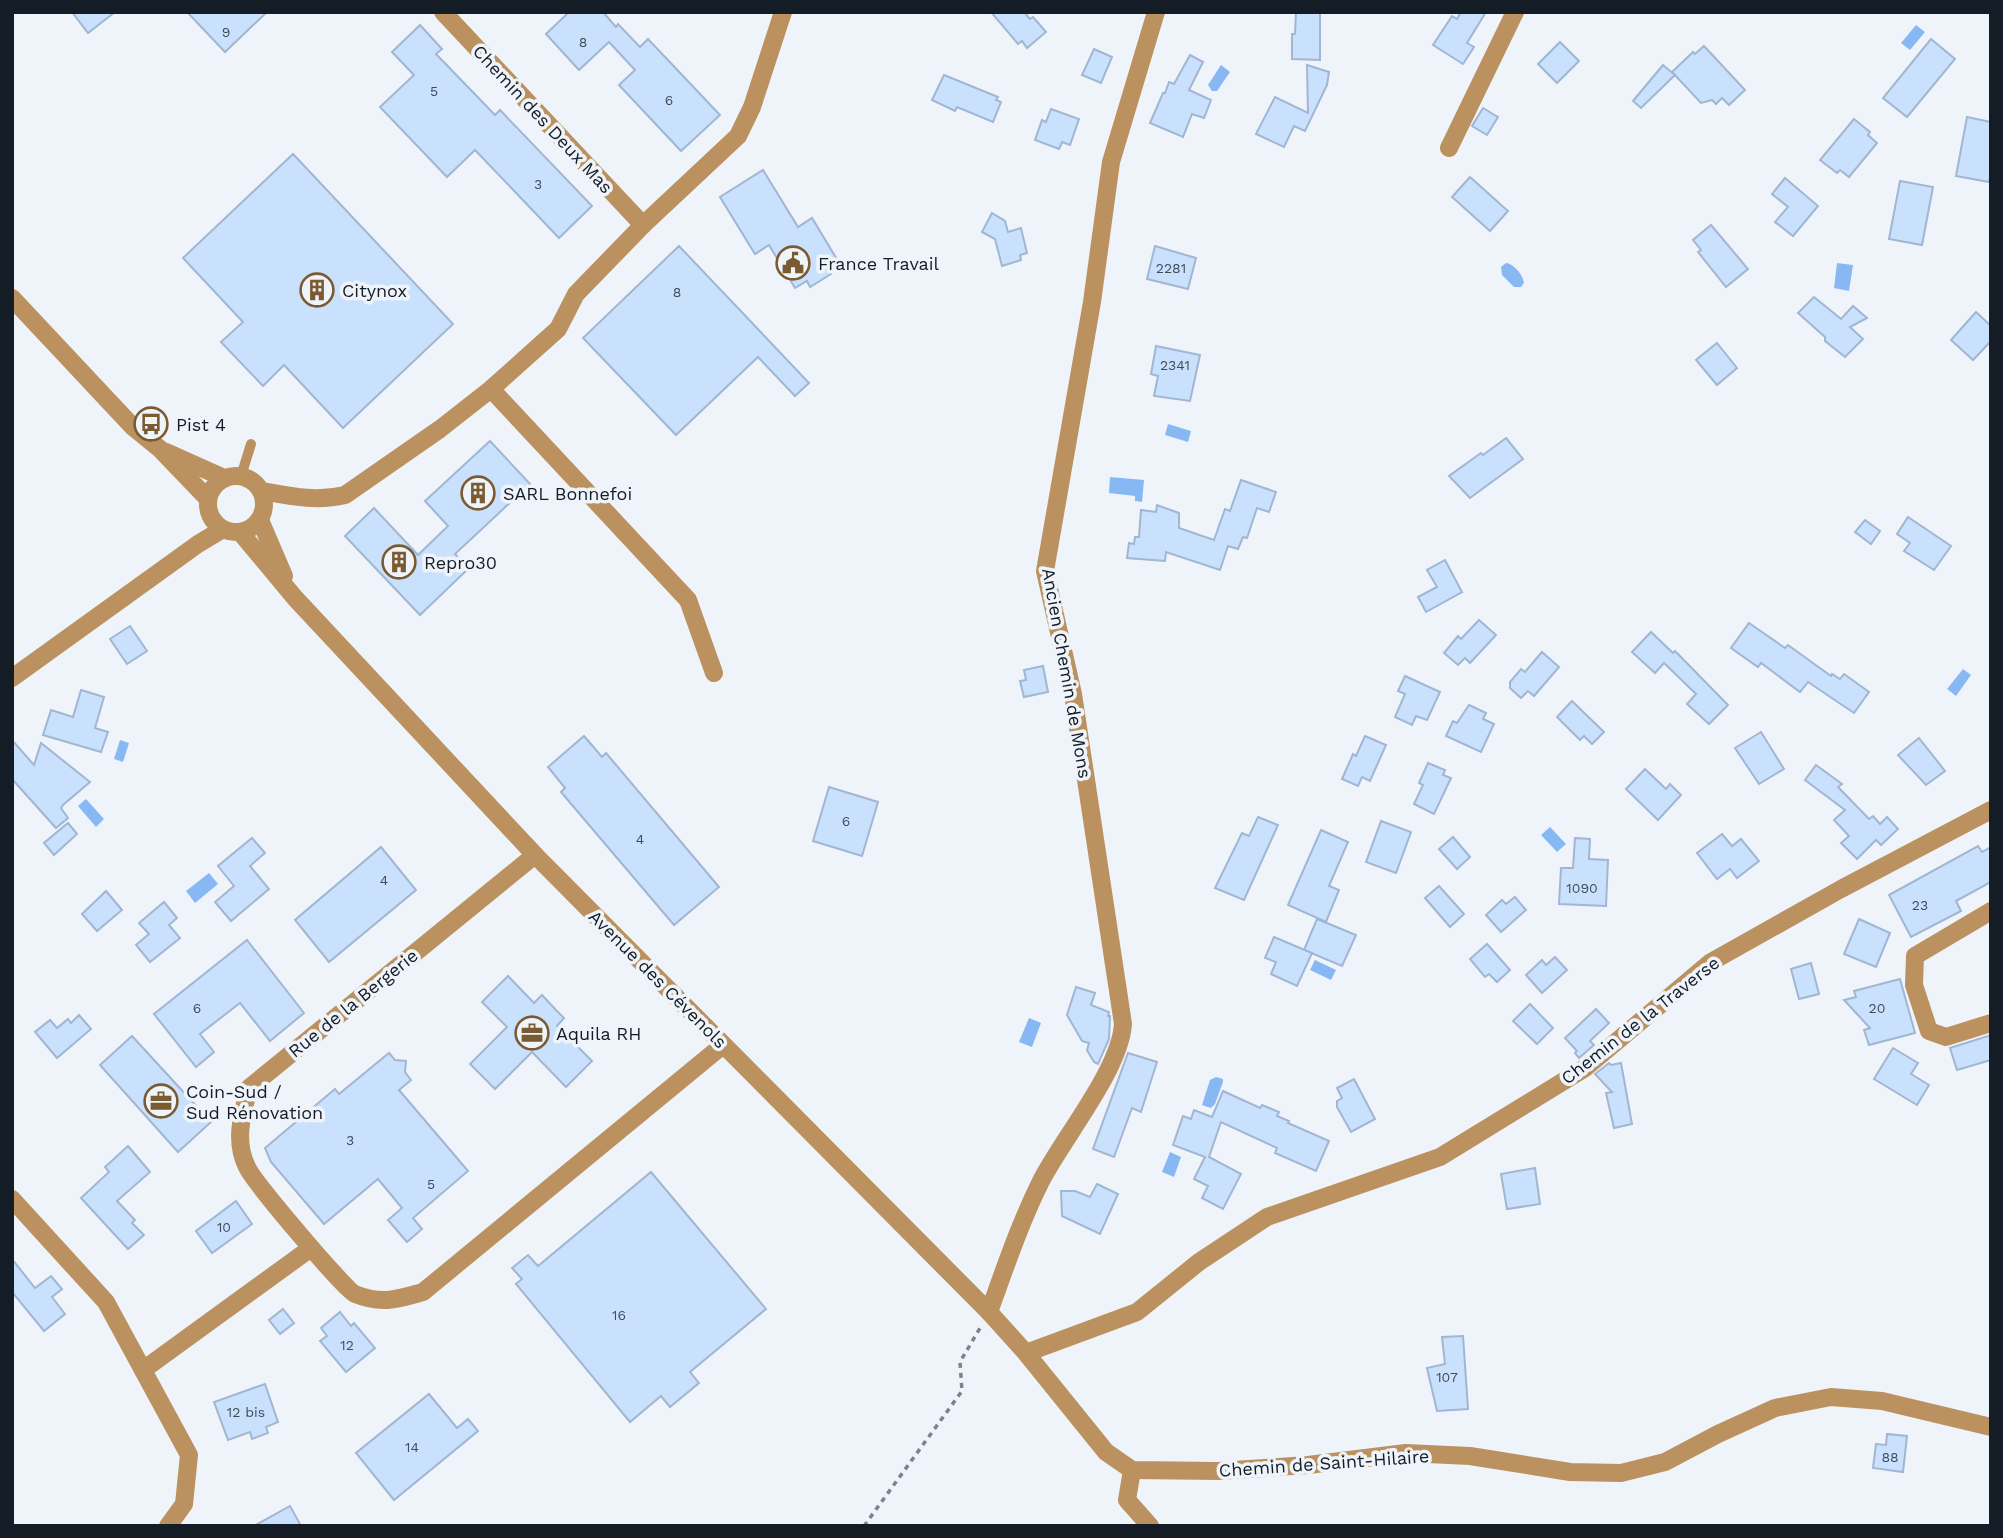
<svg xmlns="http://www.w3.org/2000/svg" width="2003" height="1538" font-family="'Work Sans',sans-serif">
<rect width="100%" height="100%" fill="#eff4fa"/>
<!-- water -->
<g fill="#88b8f4">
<path d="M 1916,25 L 1925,32 L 1910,50 L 1901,43 Z"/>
<path d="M 1221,65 L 1230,72 L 1217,91 L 1212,91 L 1208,85 Z"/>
<path d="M 1506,263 C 1514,264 1523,275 1524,283 L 1521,287 L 1514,287 L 1502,275 L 1501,267 Z"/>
<path d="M 1837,263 L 1853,265 L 1849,291 L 1834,288 Z"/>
<path d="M 1168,424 L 1191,431 L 1188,442 L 1165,435 Z"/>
<path d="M 1110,477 L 1144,480 L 1142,502 L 1135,501 L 1135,496 L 1109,493 Z"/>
<path d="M 1963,669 L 1971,675 L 1956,696 L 1947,689 Z"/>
<path d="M 120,740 L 129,743 L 123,762 L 114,759 Z"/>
<path d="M 86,799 L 104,819 L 96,827 L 78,806 Z"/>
<path d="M 1550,827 L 1566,844 L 1557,852 L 1541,835 Z"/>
<path d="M 209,873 L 218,884 L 195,903 L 186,891 Z"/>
<path d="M 1315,960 L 1336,970 L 1331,980 L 1310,970 Z"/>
<path d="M 1029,1018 L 1041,1023 L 1032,1047 L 1019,1042 Z"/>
<path d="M 1216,1077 L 1223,1079 L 1223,1082 L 1215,1104 L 1211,1108 L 1202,1105 L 1210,1080 Z"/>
<path d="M 1170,1152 L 1181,1157 L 1174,1177 L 1162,1172 Z"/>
</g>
<!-- building -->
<g fill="#cae1fe" stroke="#a0b6d2" stroke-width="2">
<path d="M 72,12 L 115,12 L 88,33 Z"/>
<path d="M 187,12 L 267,12 L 225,52 Z"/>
<path d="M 569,12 L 603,12 L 616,27 L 618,24 L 640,47 L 648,39 L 720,115 L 681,151 L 619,85 L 635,70 L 609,42 L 579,70 L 546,34 Z"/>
<path d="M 991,12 L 1024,12 L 1030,19 L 1033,17 L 1046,32 L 1027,48 L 1022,41 L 1018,44 Z"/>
<path d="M 1296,12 L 1320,12 L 1320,60 L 1292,59 L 1292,34 L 1295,34 Z"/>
<path d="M 1461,12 L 1486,12 L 1467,43 L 1474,47 L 1463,64 L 1433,45 L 1452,16 L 1457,19 Z"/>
<path d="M 420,25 L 442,49 L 436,54 L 495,115 L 500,110 L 592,206 L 559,238 L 475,150 L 447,177 L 380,107 L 414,75 L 392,52 Z"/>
<path d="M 1931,39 L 1955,59 L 1907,117 L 1883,98 Z"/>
<path d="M 1560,42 L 1579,61 L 1557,83 L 1538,64 Z"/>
<path d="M 1704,46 L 1745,90 L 1729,105 L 1722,98 L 1716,104 L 1712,100 L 1701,103 L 1672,72 L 1693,52 L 1695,54 Z"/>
<path d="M 1094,49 L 1112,57 L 1101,83 L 1082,75 Z"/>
<path d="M 1190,55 L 1203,62 L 1189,90 L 1211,100 L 1204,118 L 1192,114 L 1183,137 L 1150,123 L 1163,93 L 1165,93 L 1169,82 L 1174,84 Z"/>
<path d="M 1307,65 L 1329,72 L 1327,85 L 1305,131 L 1294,126 L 1284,147 L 1256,134 L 1275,97 L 1308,113 Z"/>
<path d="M 1663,65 L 1675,75 L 1641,108 L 1633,101 Z"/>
<path d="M 944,75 L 998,97 L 996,100 L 1001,102 L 993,122 L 957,107 L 955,111 L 932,100 Z"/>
<path d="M 1483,108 L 1498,117 L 1487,135 L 1472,126 Z"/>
<path d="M 1051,109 L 1079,119 L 1070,145 L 1062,142 L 1059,149 L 1035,140 L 1042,120 L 1046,122 Z"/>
<path d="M 1967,117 L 1991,122 L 1991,172 L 1989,182 L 1956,176 Z"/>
<path d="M 1854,119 L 1870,132 L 1868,135 L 1877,143 L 1849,177 L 1840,170 L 1837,173 L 1820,160 Z"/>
<path d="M 293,154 L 453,324 L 343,428 L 284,365 L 263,386 L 221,342 L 243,322 L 183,258 Z"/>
<path d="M 763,170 L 798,227 L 812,218 L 838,261 L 827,268 L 831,274 L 810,287 L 807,281 L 795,288 L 769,245 L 755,254 L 720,197 Z"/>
<path d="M 1470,177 L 1508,211 L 1490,231 L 1452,197 Z"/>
<path d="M 1785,178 L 1818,206 L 1793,236 L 1775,222 L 1788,207 L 1772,194 Z"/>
<path d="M 1900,181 L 1933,187 L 1922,245 L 1889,239 Z"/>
<path d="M 992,213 L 1005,221 L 1008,232 L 1021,228 L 1027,253 L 1020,255 L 1021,260 L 1002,266 L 995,239 L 982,232 Z"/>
<path d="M 1711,225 L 1748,269 L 1726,287 L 1698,252 L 1701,250 L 1693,240 Z"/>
<path d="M 679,246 L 809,383 L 795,396 L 758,357 L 676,435 L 583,338 Z"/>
<path d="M 1155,246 L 1196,258 L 1188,289 L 1147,279 Z"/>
<path d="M 1814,297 L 1841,319 L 1853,306 L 1867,318 L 1850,327 L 1863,339 L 1845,357 L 1825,341 L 1825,337 L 1798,313 Z"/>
<path d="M 1976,312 L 1991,326 L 1991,341 L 1973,360 L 1951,340 Z"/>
<path d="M 1717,343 L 1737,368 L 1717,385 L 1696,360 Z"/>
<path d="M 1156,346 L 1200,355 L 1190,401 L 1154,396 L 1158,376 L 1151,374 Z"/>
<path d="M 1506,438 L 1523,459 L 1470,498 L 1449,476 L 1481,453 L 1483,455 Z"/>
<path d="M 490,441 L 530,484 L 455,554 L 469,568 L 420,615 L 345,536 L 374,508 L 418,555 L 448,526 L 425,501 Z"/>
<path d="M 1241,480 L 1276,492 L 1269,512 L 1257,508 L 1247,538 L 1243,537 L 1238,549 L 1228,546 L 1220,570 L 1166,552 L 1165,561 L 1127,558 L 1129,543 L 1134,544 L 1135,537 L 1139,537 L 1141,510 L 1156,512 L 1157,505 L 1179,513 L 1179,528 L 1214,540 L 1225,509 L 1230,511 Z"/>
<path d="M 1908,517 L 1951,546 L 1934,570 L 1904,551 L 1910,543 L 1897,534 Z"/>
<path d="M 1865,520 L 1880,531 L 1871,544 L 1855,532 Z"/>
<path d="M 1445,560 L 1462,592 L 1426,612 L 1418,597 L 1437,587 L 1427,570 Z"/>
<path d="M 1479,620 L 1496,635 L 1470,663 L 1465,658 L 1458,665 L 1444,653 L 1458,636 L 1461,639 Z"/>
<path d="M 1749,623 L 1785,648 L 1788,645 L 1831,676 L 1832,674 L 1840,679 L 1844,674 L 1869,692 L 1854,713 L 1808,682 L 1800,692 L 1761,663 L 1758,667 L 1731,648 Z"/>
<path d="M 130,626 L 147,651 L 127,664 L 110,639 Z"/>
<path d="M 1651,632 L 1673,653 L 1675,651 L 1728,705 L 1709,724 L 1687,704 L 1696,694 L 1664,663 L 1655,673 L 1632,652 Z"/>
<path d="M 1542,652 L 1559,667 L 1534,696 L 1528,691 L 1521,698 L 1510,688 L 1510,682 L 1521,669 L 1525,672 Z"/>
<path d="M 1043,666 L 1048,692 L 1024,697 L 1020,681 L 1026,680 L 1024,670 Z"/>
<path d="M 1405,676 L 1440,692 L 1427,720 L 1416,716 L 1412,725 L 1395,717 L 1405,694 L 1398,691 Z"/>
<path d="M 81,690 L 104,697 L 95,728 L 108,732 L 101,752 L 43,735 L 51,710 L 73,717 Z"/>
<path d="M 1572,701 L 1604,732 L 1592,744 L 1584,736 L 1580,740 L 1557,717 Z"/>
<path d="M 1469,705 L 1486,713 L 1483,719 L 1494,724 L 1481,752 L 1446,736 L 1453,721 L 1457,723 Z"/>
<path d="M 1761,732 L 1784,769 L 1759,784 L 1735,748 Z"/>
<path d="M 584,736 L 602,757 L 606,753 L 719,887 L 674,925 L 561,792 L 565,788 L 548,767 Z"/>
<path d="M 1365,736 L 1386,745 L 1370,781 L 1362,777 L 1358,786 L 1342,779 L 1353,754 L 1356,756 Z"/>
<path d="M 1919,738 L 1945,771 L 1926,785 L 1898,755 Z"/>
<path d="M 12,740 L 34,765 L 41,743 L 90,782 L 63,805 L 61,808 L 68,818 L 56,828 L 12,779 Z"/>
<path d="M 1428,763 L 1445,770 L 1443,775 L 1451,778 L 1434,814 L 1414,804 L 1423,785 L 1419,783 Z"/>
<path d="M 1816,765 L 1842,784 L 1838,787 L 1869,819 L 1873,816 L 1880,824 L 1887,817 L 1898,829 L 1881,845 L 1876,840 L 1857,859 L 1841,843 L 1849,836 L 1834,820 L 1845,810 L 1805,780 Z"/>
<path d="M 1645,769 L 1666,789 L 1670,784 L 1681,795 L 1658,820 L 1626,789 Z"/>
<path d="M 829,787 L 878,802 L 862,856 L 813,841 Z"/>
<path d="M 1258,817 L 1278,825 L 1244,900 L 1215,888 L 1242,833 L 1249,836 Z"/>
<path d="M 1381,821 L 1411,832 L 1396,873 L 1366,862 Z"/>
<path d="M 68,823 L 77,834 L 54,855 L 44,843 Z"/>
<path d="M 1321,830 L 1348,842 L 1329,886 L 1339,890 L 1326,922 L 1288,905 Z"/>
<path d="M 1722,834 L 1732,846 L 1741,839 L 1759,861 L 1737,878 L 1730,869 L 1717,879 L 1697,853 Z"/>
<path d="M 1453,837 L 1470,857 L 1457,869 L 1439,849 Z"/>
<path d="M 252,838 L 265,853 L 250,866 L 269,889 L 231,921 L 215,902 L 234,886 L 218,866 Z"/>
<path d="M 1575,838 L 1590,839 L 1589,859 L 1608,860 L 1606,906 L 1559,904 L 1561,868 L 1573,868 Z"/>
<path d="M 1978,846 L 1982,852 L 1991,847 L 1991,882 L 1956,901 L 1961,911 L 1911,937 L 1889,895 Z"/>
<path d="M 381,847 L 416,890 L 329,962 L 295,920 Z"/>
<path d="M 1439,886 L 1464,914 L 1450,927 L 1425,898 Z"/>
<path d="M 106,891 L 122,910 L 97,931 L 82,914 Z"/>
<path d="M 1515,897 L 1526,910 L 1501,932 L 1486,915 L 1502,900 L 1506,904 Z"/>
<path d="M 164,902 L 177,918 L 169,925 L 180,938 L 150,962 L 136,945 L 149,934 L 139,923 Z"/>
<path d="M 1317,919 L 1356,935 L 1342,966 L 1304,950 Z"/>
<path d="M 1859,919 L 1890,933 L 1876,967 L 1844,954 Z"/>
<path d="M 1274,937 L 1312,953 L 1297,986 L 1271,974 L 1276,962 L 1265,958 Z"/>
<path d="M 247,940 L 304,1013 L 270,1041 L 240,1003 L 200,1034 L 214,1052 L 196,1067 L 154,1014 Z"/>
<path d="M 1487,944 L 1510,970 L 1497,982 L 1489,974 L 1485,977 L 1470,959 Z"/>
<path d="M 1555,957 L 1567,970 L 1542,993 L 1526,975 L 1542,960 L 1546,965 Z"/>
<path d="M 1811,963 L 1819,994 L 1799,999 L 1791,969 Z"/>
<path d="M 508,976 L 534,1003 L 542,995 L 555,1009 L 564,1018 L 557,1026 L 592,1061 L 566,1087 L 532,1052 L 495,1089 L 470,1064 L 507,1027 L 482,1002 Z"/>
<path d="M 1900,979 L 1915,1033 L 1869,1045 L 1864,1030 L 1870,1028 L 1844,1000 L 1856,997 L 1854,991 Z"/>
<path d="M 1076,987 L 1095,993 L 1091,1005 L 1109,1012 L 1108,1016 L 1110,1016 L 1109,1039 L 1098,1064 L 1094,1062 L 1087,1050 L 1089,1043 L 1082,1041 L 1067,1015 Z"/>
<path d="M 1530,1004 L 1553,1028 L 1537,1044 L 1513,1021 Z"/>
<path d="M 1596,1009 L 1609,1023 L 1590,1041 L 1594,1045 L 1579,1058 L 1575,1053 L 1577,1051 L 1565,1038 Z"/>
<path d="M 79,1015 L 91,1029 L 57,1058 L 35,1032 L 50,1020 L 57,1028 L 68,1019 L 71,1023 Z"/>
<path d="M 1991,1035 L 1991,1060 L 1957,1070 L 1950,1048 Z"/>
<path d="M 132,1036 L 211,1122 L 178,1152 L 100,1065 Z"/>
<path d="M 1893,1048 L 1918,1063 L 1911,1074 L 1929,1085 L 1917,1105 L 1874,1079 Z"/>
<path d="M 389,1053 L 395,1060 L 406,1061 L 405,1072 L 411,1080 L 399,1090 L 468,1171 L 413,1218 L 422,1229 L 407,1242 L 388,1220 L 402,1208 L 378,1179 L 324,1224 L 271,1162 L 265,1148 L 335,1089 L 339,1094 Z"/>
<path d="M 1128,1053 L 1157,1062 L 1141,1112 L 1132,1108 L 1114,1157 L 1093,1149 Z"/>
<path d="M 1609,1063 L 1611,1065 L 1621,1063 L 1632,1124 L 1614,1128 L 1606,1093 L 1612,1092 L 1595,1074 Z"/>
<path d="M 1354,1079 L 1375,1119 L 1351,1132 L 1337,1107 L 1337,1101 L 1342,1098 L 1337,1088 Z"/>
<path d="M 1223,1091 L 1260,1108 L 1262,1105 L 1279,1112 L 1277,1116 L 1289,1121 L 1288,1123 L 1329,1141 L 1316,1171 L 1275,1153 L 1277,1148 L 1221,1122 L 1209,1157 L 1241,1174 L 1223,1209 L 1202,1198 L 1208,1186 L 1194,1179 L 1205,1157 L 1173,1145 L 1183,1116 L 1191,1119 L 1194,1110 L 1212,1117 Z"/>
<path d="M 128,1146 L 150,1172 L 117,1201 L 135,1220 L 132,1223 L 144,1235 L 128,1249 L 81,1198 L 109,1172 L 105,1167 Z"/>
<path d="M 1535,1168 L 1540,1204 L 1507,1209 L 1501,1174 Z"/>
<path d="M 651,1172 L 766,1309 L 690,1372 L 699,1383 L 670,1407 L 661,1396 L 630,1422 L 516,1284 L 522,1279 L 512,1268 L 528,1255 L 538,1266 Z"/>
<path d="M 1097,1184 L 1118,1194 L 1100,1234 L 1062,1216 L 1061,1191 L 1075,1191 L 1090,1197 Z"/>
<path d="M 236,1201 L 252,1224 L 212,1253 L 196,1231 Z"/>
<path d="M 12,1259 L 35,1288 L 51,1276 L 62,1289 L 52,1297 L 65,1314 L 44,1331 L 12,1292 Z"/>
<path d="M 283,1309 L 294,1323 L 280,1334 L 269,1320 Z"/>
<path d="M 340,1312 L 351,1326 L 354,1323 L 375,1348 L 346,1372 L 320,1341 L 327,1336 L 321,1328 Z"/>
<path d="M 1463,1336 L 1468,1409 L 1437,1411 L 1427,1368 L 1445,1364 L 1442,1337 Z"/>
<path d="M 265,1384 L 278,1422 L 266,1427 L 268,1433 L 252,1439 L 250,1432 L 228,1440 L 214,1402 Z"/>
<path d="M 429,1394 L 457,1428 L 468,1419 L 478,1431 L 394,1500 L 356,1453 Z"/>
<path d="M 1887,1434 L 1907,1436 L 1903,1472 L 1873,1468 L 1876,1444 L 1886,1445 Z"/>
<path d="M 290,1506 L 301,1526 L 254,1526 Z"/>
</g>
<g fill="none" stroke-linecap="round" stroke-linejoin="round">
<!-- path -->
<path stroke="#7c828a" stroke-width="3.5" stroke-dasharray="5 5" stroke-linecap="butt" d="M 864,1526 L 962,1391 L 960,1362 L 980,1328"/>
<!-- lane -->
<path stroke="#bb925f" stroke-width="10" d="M 241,476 L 251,444"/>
<!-- street -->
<g stroke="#bb925f" stroke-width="18">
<path d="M 443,12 L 643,225"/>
<path d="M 1449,148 L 1515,12"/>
<path d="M 12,298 L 133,427 L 160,449 L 208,499"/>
<path d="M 491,389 L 688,600 L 714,673"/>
<path d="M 166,452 L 224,478"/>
<circle cx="236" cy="504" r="28"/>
<path d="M 262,491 C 290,496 316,502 345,495 L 440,429 L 491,389 L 558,329 L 576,294 L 643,225 L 738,136 L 752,107 L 783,12"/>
<path d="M 260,520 L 284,576"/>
<path d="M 240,532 L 295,598 L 535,855 L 989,1312 L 1026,1353 L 1106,1452 L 1132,1470 L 1218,1471 L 1308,1465 L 1406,1453 L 1470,1456 L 1570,1472 L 1621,1473 L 1665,1462 L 1718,1434 L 1775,1408 L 1831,1397 L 1882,1401 L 1991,1427"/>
<path d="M 12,678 L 198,544 L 223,529"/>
<path d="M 535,855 L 249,1088 C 242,1115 234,1141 247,1167 C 253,1181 345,1290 355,1294 C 382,1305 398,1299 423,1292 L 723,1045"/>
<path d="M 1991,911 L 1915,956 L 1914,985 L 1929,1031 L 1946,1037 L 1991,1023"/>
<path d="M 12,1199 L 106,1302 L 189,1455 L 184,1504 L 168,1526"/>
<path d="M 989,1312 C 1005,1268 1020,1223 1041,1181 C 1063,1138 1120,1070 1123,1024 L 1073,694 L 1045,571 L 1092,302 L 1111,162 L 1156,12"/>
<path d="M 1026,1353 L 1137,1312 L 1199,1262 L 1267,1217 L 1440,1157 L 1585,1068 L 1711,962 L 1841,889 L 1991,810"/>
<path d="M 143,1370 L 311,1248"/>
<path d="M 1132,1470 L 1127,1500 L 1150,1526"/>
</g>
</g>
<!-- icons -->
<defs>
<symbol id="civic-ring" viewBox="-11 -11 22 22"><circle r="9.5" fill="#eff4fa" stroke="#7a5a30" stroke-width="1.5"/><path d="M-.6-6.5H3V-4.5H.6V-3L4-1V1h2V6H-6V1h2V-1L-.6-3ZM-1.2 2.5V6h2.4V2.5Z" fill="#7a5a30"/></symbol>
<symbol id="building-ring" viewBox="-11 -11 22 22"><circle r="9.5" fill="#eff4fa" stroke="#7a5a30" stroke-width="1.5"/><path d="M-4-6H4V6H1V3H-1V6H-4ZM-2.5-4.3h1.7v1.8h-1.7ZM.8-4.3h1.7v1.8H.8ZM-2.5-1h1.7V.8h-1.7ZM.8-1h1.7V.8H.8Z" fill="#7a5a30"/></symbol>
<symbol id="bus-ring" viewBox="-11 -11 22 22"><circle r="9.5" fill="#eff4fa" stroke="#7a5a30" stroke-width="1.5"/><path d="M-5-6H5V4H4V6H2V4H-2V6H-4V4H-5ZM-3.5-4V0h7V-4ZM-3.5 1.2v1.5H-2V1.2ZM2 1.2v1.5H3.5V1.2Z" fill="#7a5a30"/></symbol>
<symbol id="office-ring" viewBox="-11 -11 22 22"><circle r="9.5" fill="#eff4fa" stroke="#7a5a30" stroke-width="1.5"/><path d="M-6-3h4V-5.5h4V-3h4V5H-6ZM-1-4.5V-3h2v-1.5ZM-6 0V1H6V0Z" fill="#7a5a30"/></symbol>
</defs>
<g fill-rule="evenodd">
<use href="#civic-ring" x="774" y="244" width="38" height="38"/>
<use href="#building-ring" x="298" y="271" width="38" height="38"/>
<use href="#bus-ring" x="132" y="405" width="38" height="38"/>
<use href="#building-ring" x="459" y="474" width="38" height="38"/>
<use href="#building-ring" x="380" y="543" width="38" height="38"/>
<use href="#office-ring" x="513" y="1014" width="38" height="38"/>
<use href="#office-ring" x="142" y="1082" width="38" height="38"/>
</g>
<g text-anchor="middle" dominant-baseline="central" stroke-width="7" stroke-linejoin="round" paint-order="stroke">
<!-- number labels -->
<g font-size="14" fill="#424d5c">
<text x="226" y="32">9</text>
<text x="583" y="42">8</text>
<text x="434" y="91">5</text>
<text x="669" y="100">6</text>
<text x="538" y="184">3</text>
<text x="1171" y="268">2281</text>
<text x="677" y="292">8</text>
<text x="1175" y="365">2341</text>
<text x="846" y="821">6</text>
<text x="640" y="839">4</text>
<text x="384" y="880">4</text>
<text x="1582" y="888">1090</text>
<text x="1920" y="905">23</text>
<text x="197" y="1008">6</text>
<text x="1877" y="1008">20</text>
<text x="350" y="1140">3</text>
<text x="431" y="1184">5</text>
<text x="224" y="1227">10</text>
<text x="619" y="1315">16</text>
<text x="347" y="1345">12</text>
<text x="1447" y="1377">107</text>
<text x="246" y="1412">12 bis</text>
<text x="412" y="1447">14</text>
<text x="1890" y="1457">88</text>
</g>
<!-- street labels -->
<g font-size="18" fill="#141c26" stroke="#eff4fa">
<text transform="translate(543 119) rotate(47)">Chemin des Deux Mas</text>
<text transform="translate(1067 673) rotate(80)">Ancien Chemin de Mons</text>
<text transform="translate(658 979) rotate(45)">Avenue des Cévenols</text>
<text transform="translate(353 1003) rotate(-39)">Rue de la Bergerie</text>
<text transform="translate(1640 1020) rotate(-38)">Chemin de la Traverse</text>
<text transform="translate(1324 1463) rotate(-4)">Chemin de Saint-Hilaire</text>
</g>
<!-- poi labels -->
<g font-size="18" fill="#141c26" stroke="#eff4fa" text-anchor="start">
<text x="818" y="263">France Travail</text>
<text x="342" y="290">Citynox</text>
<text x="176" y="424">Pist 4</text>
<text x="503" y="493">SARL Bonnefoi</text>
<text x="424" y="562">Repro30</text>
<text x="556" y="1033">Aquila RH</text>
<text x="186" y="1091">Coin-Sud /<tspan x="186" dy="21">Sud Rénovation</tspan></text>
</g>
</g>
<!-- border -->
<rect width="2003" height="1538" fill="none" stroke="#141c26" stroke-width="28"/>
</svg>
